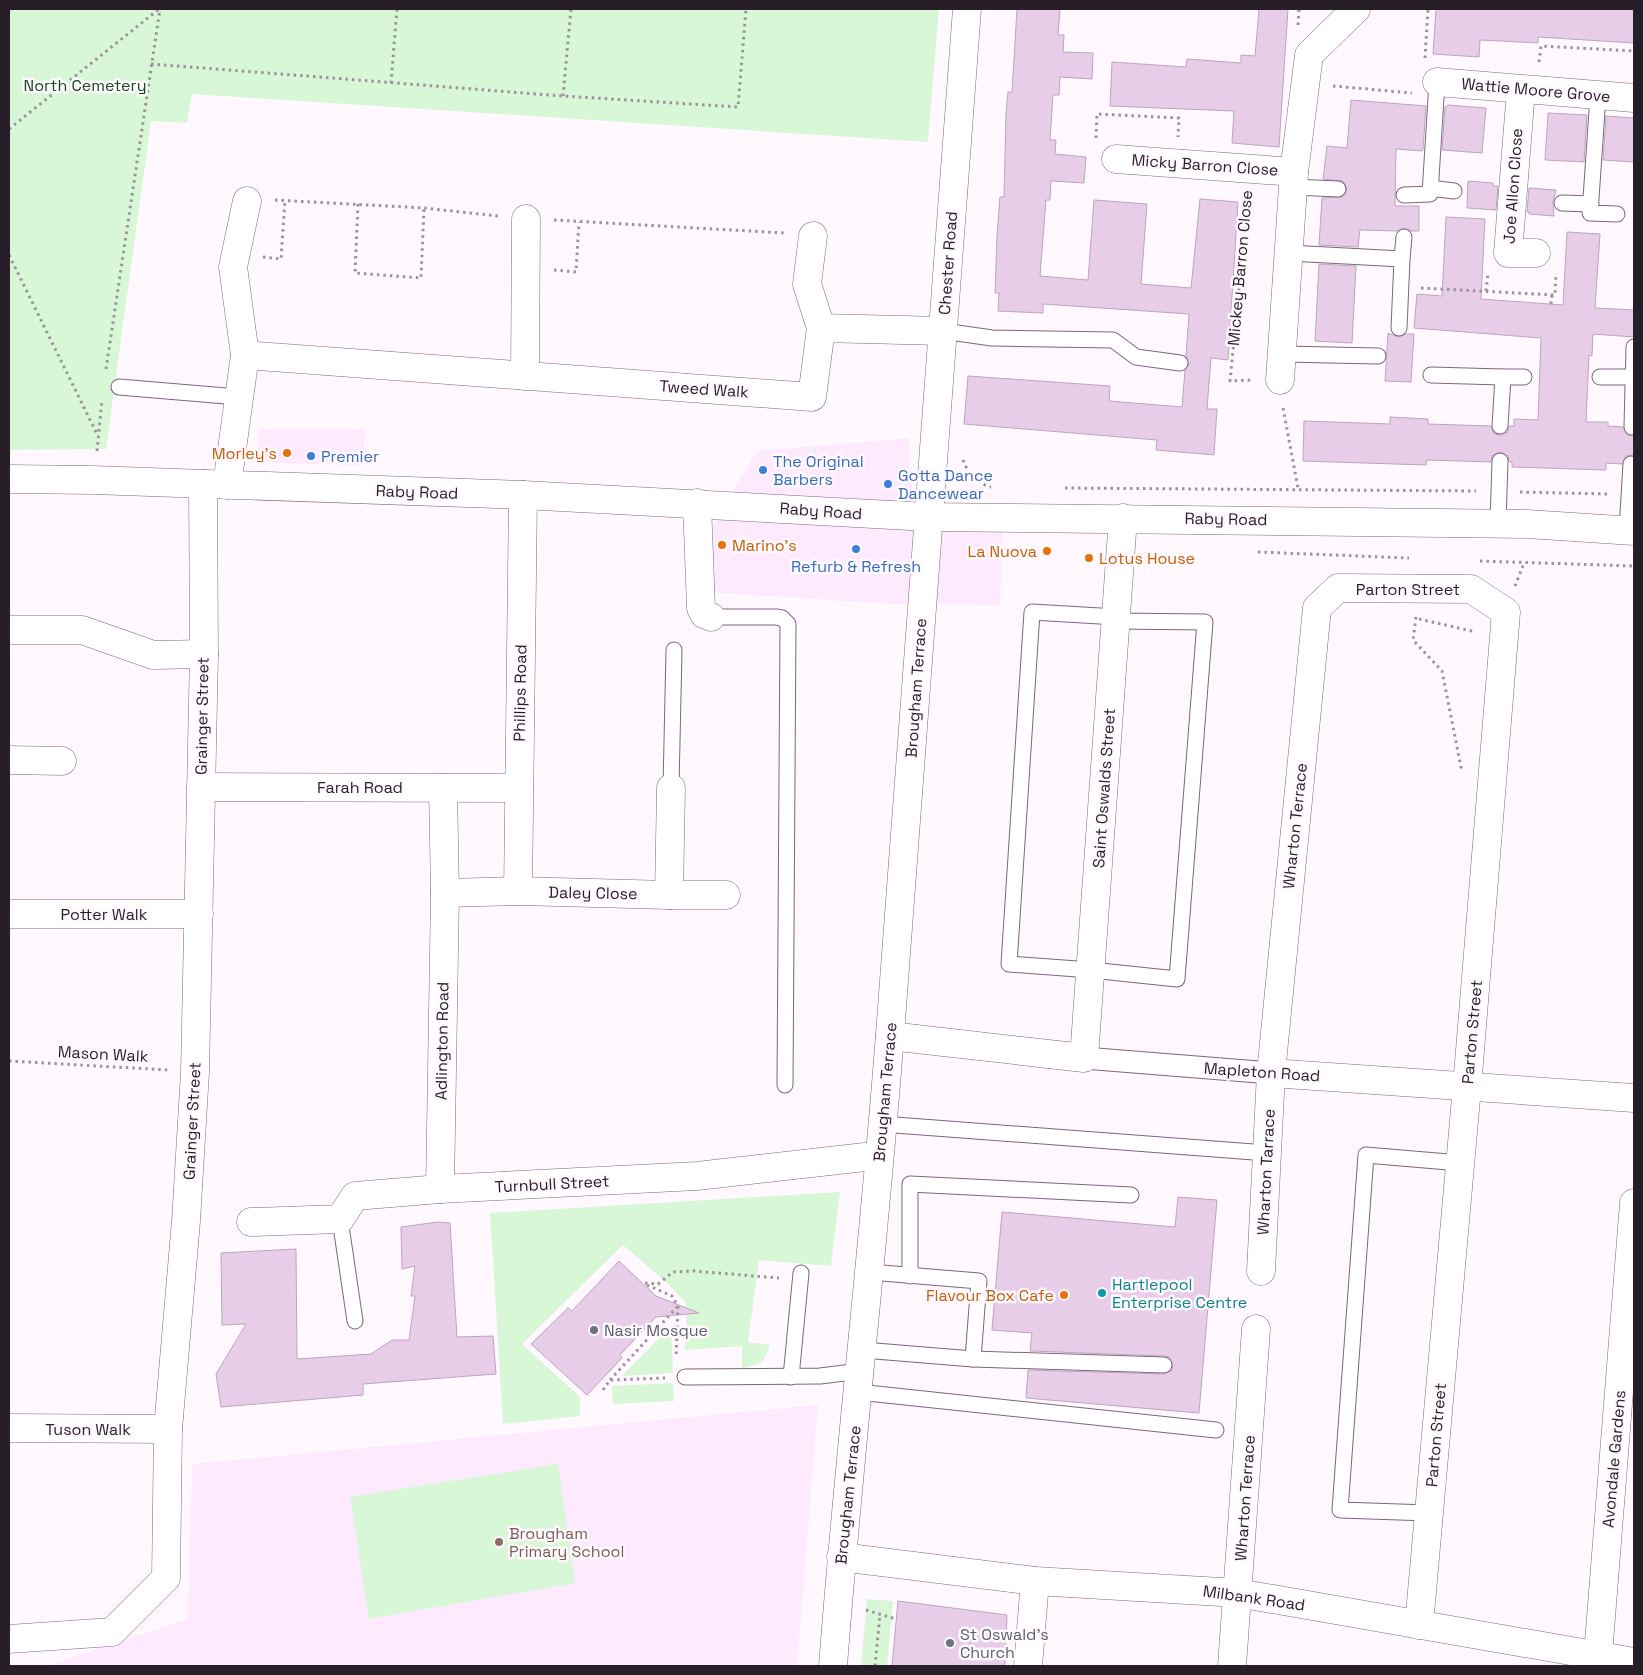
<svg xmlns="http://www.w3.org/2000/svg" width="1643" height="1675" font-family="'Space Grotesk',sans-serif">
<rect width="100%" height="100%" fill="#fff9ff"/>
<!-- built -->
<g fill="#feeafe">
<path d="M 260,429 L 365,429 L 363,466 L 257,462 Z"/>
<path d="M 909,438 L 909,482 L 917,495 L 1003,533 L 1000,605 L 891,604 L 708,592 L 714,524 L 757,451 Z"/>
<path d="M 818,1405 L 797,1666 L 47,1666 L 188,1619 L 192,1464 Z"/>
</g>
<!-- green -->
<g fill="#d7f7d6">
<path d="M 9,9 L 939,9 L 928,142 L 192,94 L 187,123 L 151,121 L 106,449 L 9,450 Z"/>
<path d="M 840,1192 L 831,1266 L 759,1260 L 748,1342 L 770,1345 C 765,1363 760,1365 742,1368 L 742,1346 L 685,1350 C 685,1336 688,1317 685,1303 C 683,1295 633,1254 623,1245 L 522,1344 L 580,1397 L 580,1416 L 503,1424 L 490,1213 Z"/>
<path d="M 671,1326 L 673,1373 L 622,1376 Z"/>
<path d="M 673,1383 L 674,1401 L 613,1404 L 612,1386 Z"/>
<path d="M 558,1464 L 575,1583 L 369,1619 L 350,1497 Z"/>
<path d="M 867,1599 L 893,1601 L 887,1666 L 861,1666 Z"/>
</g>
<!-- building -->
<g fill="#e7cde8" stroke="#bda4bd">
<path d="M 1017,9 L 1060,9 L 1058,35 L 1064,35 L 1063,52 L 1093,53 L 1092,79 L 1060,77 L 1059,95 L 1053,95 L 1050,140 L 1056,140 L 1055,154 L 1086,157 L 1084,183 L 1051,181 L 1050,200 L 1046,200 L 1040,276 L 1088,280 L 1094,200 L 1147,204 L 1141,284 L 1191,288 L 1200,199 L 1238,202 L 1228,360 L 1211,358 L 1207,409 L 1217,409 L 1214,455 L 1156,450 L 1157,440 L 964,424 L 968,376 L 1110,386 L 1109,401 L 1182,407 L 1185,370 L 1189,364 L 1186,356 L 1189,314 L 1043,304 L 1043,313 L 998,311 L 999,293 L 995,293 L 997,236 L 1000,197 L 1004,197 L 1006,114 L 1008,92 L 1012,92 Z"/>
<path d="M 1259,9 L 1288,9 L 1279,147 L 1232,143 L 1234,111 L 1110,106 L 1112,62 L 1186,67 L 1187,59 L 1241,63 L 1241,55 L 1255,56 Z"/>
<path d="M 1436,9 L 1634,9 L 1634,43 L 1538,37 L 1538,43 L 1480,40 L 1479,57 L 1433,54 Z"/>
<path d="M 1351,100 L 1426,106 L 1423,149 L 1422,151 L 1396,149 L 1395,206 L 1419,206 L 1419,231 L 1411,231 L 1404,228 L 1397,231 L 1360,230 L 1358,247 L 1319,245 L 1322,198 L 1342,197 L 1347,190 L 1343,181 L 1323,179 L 1327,146 L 1347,148 Z"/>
<path d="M 1448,105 L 1486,108 L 1482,153 L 1442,150 L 1445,107 Z"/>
<path d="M 1548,113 L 1587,115 L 1584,162 L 1545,160 Z"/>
<path d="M 1606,116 L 1634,118 L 1634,162 L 1603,160 Z"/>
<path d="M 1468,181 L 1493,183 L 1493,186 L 1498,186 L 1496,210 L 1467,208 Z"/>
<path d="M 1529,188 L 1556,190 L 1553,202 L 1554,216 L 1529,214 L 1529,212 L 1527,212 Z"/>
<path d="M 1446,217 L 1485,219 L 1481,299 L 1563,305 L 1567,232 L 1600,234 L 1595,308 L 1634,310 L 1634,337 L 1593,334 L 1592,356 L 1589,355 L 1586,422 L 1608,422 L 1608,426 L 1623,427 L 1627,435 L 1634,436 L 1634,455 L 1626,456 L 1622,464 L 1606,463 L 1606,470 L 1512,467 L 1512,462 L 1509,462 L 1508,456 L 1500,452 L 1492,456 L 1491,462 L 1427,460 L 1426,465 L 1303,461 L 1304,421 L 1390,424 L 1390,417 L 1428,419 L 1428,424 L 1491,426 L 1494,434 L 1500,435 L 1508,432 L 1509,426 L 1514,426 L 1514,419 L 1538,420 L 1541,338 L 1414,328 L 1417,294 L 1442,296 Z"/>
<path d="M 1319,264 L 1356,266 L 1352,343 L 1315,341 Z"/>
<path d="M 1388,333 L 1398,337 L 1406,334 L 1414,334 L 1411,382 L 1385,381 Z"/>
<path d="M 1178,1197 L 1217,1200 L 1199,1413 L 1026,1398 L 1028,1370 L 1164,1374 L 1172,1370 L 1173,1365 L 1169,1357 L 1164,1356 L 1030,1351 L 1032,1333 L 992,1330 L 1002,1212 L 1175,1227 Z"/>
<path d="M 438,1222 L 450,1223 L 457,1337 L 493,1336 L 496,1374 L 363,1384 L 363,1395 L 221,1407 L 216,1374 L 246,1324 L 222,1325 L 221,1253 L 296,1249 L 297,1359 L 371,1354 L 392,1340 L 409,1340 L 415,1296 L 411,1296 L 415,1266 L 402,1269 L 401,1227 Z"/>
<path d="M 619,1261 L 656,1296 L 699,1313 L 656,1317 L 620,1355 L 622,1358 L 587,1395 L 531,1344 L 568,1308 L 572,1311 Z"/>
<path d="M 898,1601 L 1007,1615 L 1005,1666 L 892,1666 Z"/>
</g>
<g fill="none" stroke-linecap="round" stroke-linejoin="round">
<defs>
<g id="service">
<path d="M 1598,96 L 1590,213 L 1617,214"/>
<path d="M 1293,187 L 1338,189"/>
<path d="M 1430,188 L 1454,191"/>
<path d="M 1404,195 L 1430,194 L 1437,82"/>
<path d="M 1562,203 L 1591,204"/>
<path d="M 1289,253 L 1402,259 L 1399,328"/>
<path d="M 1402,259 L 1404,237"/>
<path d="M 943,331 L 992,338 L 1113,340 L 1136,357 L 1180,363"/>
<path d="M 1282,354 L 1378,356"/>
<path d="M 1431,375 L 1503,377"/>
<path d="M 1600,377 L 1634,377"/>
<path d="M 119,387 L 238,397"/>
<path d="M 1500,426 L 1503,377 L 1524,377"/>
<path d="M 1632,427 L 1634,347"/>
<path d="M 1498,524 L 1500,461"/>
<path d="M 1627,530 L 1631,464"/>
<path d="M 711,617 L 776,617 L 782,618 L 788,624 L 785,1085"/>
<path d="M 1116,621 L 1205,622 L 1177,979 L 1091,970 L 1009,964 L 1032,612 L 1117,617"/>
<path d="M 671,788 L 674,650"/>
<path d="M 882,1124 L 1267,1153"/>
<path d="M 340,1219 L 355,1321"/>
<path d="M 870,1272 L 979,1281 L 973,1359"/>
<path d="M 910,1276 L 910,1184 L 1131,1195"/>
<path d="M 863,1350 L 973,1359 L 1164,1365"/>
<path d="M 685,1377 L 820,1376 L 861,1371"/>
<path d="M 791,1377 L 801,1273"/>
<path d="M 858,1392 L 1216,1430"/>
<path d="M 1429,1513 L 1340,1510 L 1366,1155 L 1460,1163"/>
</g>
<path id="pedestrian" d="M 1084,1058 L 1271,1073"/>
<g id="minor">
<path d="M 1437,82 L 1634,98"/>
<path d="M 1521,90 L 1508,253 L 1536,253"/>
<path d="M 1116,159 L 1294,172"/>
<path d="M 813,236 L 807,284 L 821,328"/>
<path d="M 245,355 L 812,397 L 821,328 L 943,331"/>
<path d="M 525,376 L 526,219"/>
<path d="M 1280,380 L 1294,172 L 1309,55 L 1356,9"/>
<path d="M 227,485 L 245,355 L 233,267 L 247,201"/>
<path d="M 697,503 L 701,608 L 704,614 L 711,617"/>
<path d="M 9,630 L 82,630 L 153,655 L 204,654"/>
<path d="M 9,760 L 62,761"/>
<path d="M 201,787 L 519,788"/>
<path d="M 443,788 L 445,893"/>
<path d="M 518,891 L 523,495"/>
<path d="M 669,895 L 726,895"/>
<path d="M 9,914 L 199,914"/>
<path d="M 890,1036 L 1084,1058 L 1123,518"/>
<path d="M 1271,1073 L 1634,1098"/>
<path d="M 440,1189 L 445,893 L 518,891 L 669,895 L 671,788"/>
<path d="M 251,1222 L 340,1219 L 355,1196 L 440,1189 L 697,1176 L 865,1157"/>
<path d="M 1261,1271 L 1271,1073 L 1317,608 L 1338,588 L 1471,589 L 1506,612 L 1467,1087 L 1419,1625"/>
<path d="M 9,1428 L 168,1429"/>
<path d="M 841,1557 L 1035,1581 L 1238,1593 L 1634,1662"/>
<path d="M 9,1639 L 112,1632 L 166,1578 L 168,1429 L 186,1221 L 195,1072 L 204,654 L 203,484"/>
<path d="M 1598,1655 L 1634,1203"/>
<path d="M 833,1666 C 849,1455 874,1245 890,1034 C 917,692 941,350 967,9"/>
<path d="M 1028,1666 L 1035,1581"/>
<path d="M 1232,1666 L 1256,1329"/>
</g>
<path id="tertiary" d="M 9,479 L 93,480 L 523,495 L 929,517 L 1527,524 L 1634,531"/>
</defs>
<!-- service casing -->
<use href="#service" stroke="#7d667e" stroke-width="17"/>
<!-- pedestrian casing -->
<use href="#pedestrian" stroke="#7d667e" stroke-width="23"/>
<!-- minor casing -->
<use href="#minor" stroke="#7d667e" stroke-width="29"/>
<!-- tertiary casing -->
<use href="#tertiary" stroke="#7d667e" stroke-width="29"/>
<!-- path -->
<g stroke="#9b939b" stroke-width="3" stroke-dasharray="2.5 4" stroke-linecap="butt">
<path d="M 1298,25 L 1299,9"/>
<path d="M 1425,58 L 1428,9"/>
<path d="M 1539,62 L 1541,46 L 1634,51"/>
<path d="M 151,64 L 563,96 L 738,107 L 746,9"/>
<path d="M 391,83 L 397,9"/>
<path d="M 1333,86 L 1412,93"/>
<path d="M 563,96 L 571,9"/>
<path d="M 9,129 L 159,9"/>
<path d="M 1096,138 L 1097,114 L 1179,118 L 1178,137"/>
<path d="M 1248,198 L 1230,381 L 1252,380"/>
<path d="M 275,200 L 424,208 L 498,216"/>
<path d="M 358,204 L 355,273 L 421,278 L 424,208"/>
<path d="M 554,220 L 785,233"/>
<path d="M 9,255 L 97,434"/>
<path d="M 263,257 L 281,259 L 285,200"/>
<path d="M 554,270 L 576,272 L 579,222"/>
<path d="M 1421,288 L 1555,295 L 1556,273"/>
<path d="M 1486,291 L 1488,273"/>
<path d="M 1551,304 L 1552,294"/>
<path d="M 106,369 L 160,9"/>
<path d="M 1283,408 L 1298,488"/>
<path d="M 97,451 L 102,400"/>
<path d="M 963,460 C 967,472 979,485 991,487"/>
<path d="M 1065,488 L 1476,491"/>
<path d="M 1520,492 L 1609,494"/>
<path d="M 1258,552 L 1409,558"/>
<path d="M 1480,561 L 1634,566"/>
<path d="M 1515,586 L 1524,563"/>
<path d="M 1416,617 L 1413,640 L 1442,671 L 1462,772"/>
<path d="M 1419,619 L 1476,632"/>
<path d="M 9,1061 L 168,1070"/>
<path d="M 645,1283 L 658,1284 L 673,1272 L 694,1271 L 779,1278"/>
<path d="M 647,1285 L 672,1296 L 678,1306 L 676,1358"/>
<path d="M 610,1380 L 677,1307"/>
<path d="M 603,1390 L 610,1380 L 665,1378"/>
<path d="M 866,1610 L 896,1619"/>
<path d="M 875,1666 L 880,1615"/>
</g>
<!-- service -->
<use href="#service" stroke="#fff" stroke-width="15"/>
<!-- pedestrian -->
<use href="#pedestrian" stroke="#fff" stroke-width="21"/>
<!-- minor -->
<use href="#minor" stroke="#fff" stroke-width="28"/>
<!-- tertiary -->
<use href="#tertiary" stroke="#fff" stroke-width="28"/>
</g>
<!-- markers -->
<g fill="#e8710a" stroke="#fff9ff" stroke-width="2">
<circle cx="287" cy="453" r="5"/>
<circle cx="722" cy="545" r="5"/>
<circle cx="1047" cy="551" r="5"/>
<circle cx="1089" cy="558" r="5"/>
<circle cx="1064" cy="1295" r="5"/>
</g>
<g fill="#3f7fe0" stroke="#fff9ff" stroke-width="2">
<circle cx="311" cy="456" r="5"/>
<circle cx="763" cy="470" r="5"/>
<circle cx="888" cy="484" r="5"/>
<circle cx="856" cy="549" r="5"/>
</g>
<circle fill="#0f9aa8" stroke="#fff9ff" stroke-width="2" cx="1102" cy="1293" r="5"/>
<g fill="#6b7280" stroke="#fff9ff" stroke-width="2">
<circle cx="594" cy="1330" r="5"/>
<circle cx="950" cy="1643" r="5"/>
</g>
<circle fill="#8d6e63" stroke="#fff9ff" stroke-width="2" cx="499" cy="1542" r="5"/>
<g text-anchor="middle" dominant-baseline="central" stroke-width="5" stroke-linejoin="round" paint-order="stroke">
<!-- park labels -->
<g font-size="16" fill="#17471a" stroke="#fff9ff">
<text x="85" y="85">North Cemetery</text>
</g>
<!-- street labels -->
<g font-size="16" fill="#271e28" stroke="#fff9ff">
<text transform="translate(1536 90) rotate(5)">Wattie Moore Grove</text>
<text transform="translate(1205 165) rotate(4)">Micky Barron Close</text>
<text transform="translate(1513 186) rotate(-86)">Joe Allon Close</text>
<text transform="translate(948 263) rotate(-86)">Chester Road</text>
<text transform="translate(1240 268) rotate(-85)">Mickey Barron Close</text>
<text transform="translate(704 389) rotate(4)">Tweed Walk</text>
<text transform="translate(417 492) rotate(2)">Raby Road</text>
<text transform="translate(821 511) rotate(4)">Raby Road</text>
<text transform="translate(1226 519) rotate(1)">Raby Road</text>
<text x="1408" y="589">Parton Street</text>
<text transform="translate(916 688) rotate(-86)">Brougham Terrace</text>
<text transform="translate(520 693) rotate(-89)">Phillips Road</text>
<text transform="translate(202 716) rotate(-89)">Grainger Street</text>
<text x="360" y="787">Farah Road</text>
<text transform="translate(1104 788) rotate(-86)">Saint Oswalds Street</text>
<text transform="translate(1295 826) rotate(-84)">Wharton Terrace</text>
<text transform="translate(593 893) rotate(1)">Daley Close</text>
<text x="104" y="914">Potter Walk</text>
<text transform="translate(1472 1032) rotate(-85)">Parton Street</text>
<text transform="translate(442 1041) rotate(-89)">Adlington Road</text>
<text transform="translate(103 1054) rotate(3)">Mason Walk</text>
<text transform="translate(1262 1072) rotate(4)">Mapleton Road</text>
<text transform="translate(885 1092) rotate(-85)">Brougham Terrace</text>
<text transform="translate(192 1121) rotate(-87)">Grainger Street</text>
<text transform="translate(1266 1172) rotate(-87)">Wharton Tarrace</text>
<text transform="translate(552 1184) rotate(-3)">Turnbull Street</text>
<text x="88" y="1429">Tuson Walk</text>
<text transform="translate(1436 1435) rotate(-85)">Parton Street</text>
<text transform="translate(1614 1459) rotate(-85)">Avondale Gardens</text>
<text transform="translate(848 1495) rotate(-84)">Brougham Terrace</text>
<text transform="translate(1245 1498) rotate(-86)">Wharton Terrace</text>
<text transform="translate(1254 1598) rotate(8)">Milbank Road</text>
</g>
<!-- food labels -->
<g font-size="16" fill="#c56008" stroke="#fff9ff" text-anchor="end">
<text x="277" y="453">Morley's</text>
<text x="732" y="545" text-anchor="start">Marino's</text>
<text x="1037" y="551">La Nuova</text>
<text x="1099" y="558" text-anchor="start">Lotus House</text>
<text x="1054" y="1295">Flavour Box Cafe</text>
</g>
<!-- shop labels -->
<g font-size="16" fill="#366cbe" stroke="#fff9ff" text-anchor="start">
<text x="321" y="456">Premier</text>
<text x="773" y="461">The Original<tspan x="773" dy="18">Barbers</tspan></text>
<text x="898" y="475">Gotta Dance<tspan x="898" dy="18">Dancewear</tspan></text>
<text x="856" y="566" text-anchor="middle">Refurb &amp; Refresh</text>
</g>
<!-- culture labels -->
<g font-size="16" fill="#0d838f" stroke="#fff9ff" text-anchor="start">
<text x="1112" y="1284">Hartlepool<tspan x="1112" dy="18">Enterprise Centre</tspan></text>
</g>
<!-- worship labels -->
<g font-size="16" fill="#5b616d" stroke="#fff9ff" text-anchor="start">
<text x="604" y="1330">Nasir Mosque</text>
<text x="960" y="1634">St Oswald's<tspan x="960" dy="18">Church</tspan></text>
</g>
<!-- education labels -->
<g font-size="16" fill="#785e54" stroke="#fff9ff" text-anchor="start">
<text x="509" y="1533">Brougham<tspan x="509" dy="18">Primary School</tspan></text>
</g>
</g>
<!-- border -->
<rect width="1643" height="1675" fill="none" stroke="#271e28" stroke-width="20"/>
</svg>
